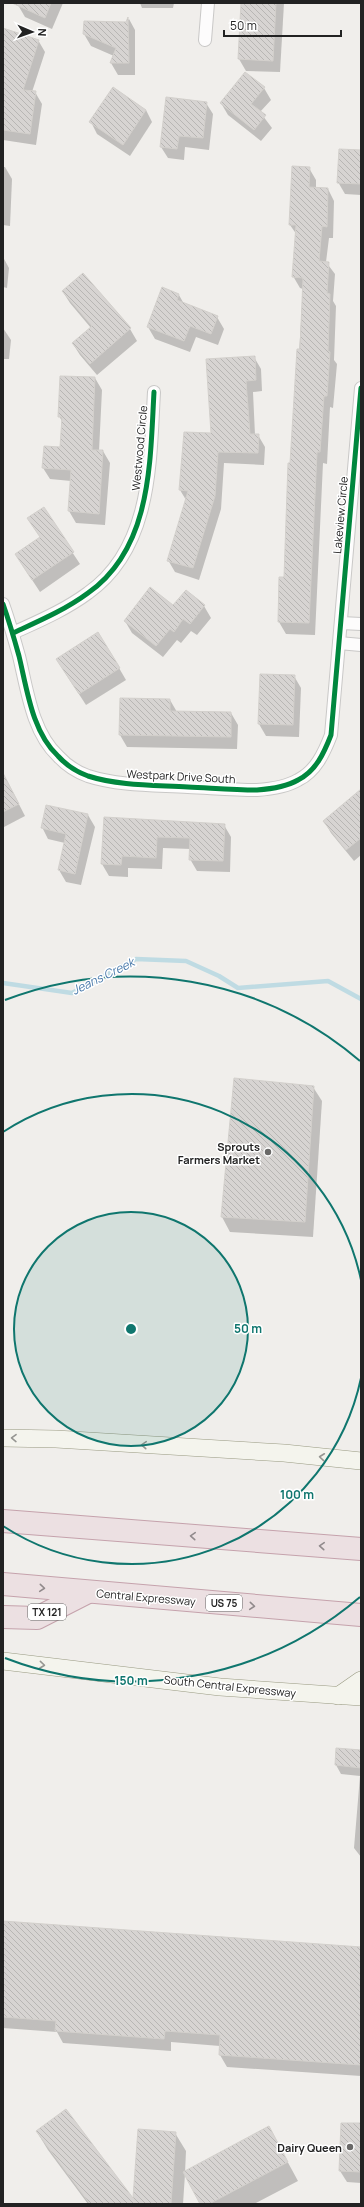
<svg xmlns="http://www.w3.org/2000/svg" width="364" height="2207" font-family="Manrope,sans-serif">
<defs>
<pattern id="building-back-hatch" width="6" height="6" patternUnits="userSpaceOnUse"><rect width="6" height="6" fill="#d7d4d2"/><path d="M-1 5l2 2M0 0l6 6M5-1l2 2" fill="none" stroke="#b8b6b4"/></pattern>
</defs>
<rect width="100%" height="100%" fill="#f0eeeb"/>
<!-- shadow -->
<g fill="#0003">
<path d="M 19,3 L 63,3 L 52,29 L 25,17 L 18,5 Z"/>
<path d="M 140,3 L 174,3 L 173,8 L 142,8 Z"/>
<path d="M 242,3 L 284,3 L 280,72 L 246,71 L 239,59 Z"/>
<path d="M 129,19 L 135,30 L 135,75 L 118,75 L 111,63 L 114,56 L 91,46 L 84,34 L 126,23 Z"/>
<path d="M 3,32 L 38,40 L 45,52 L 32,92 L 35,92 L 42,104 L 36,145 L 3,140 Z"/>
<path d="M 264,88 L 271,100 L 260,112 L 272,128 L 261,141 L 228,115 L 221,103 Z"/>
<path d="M 206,103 L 213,114 L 209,150 L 185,147 L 184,160 L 168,158 L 161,147 Z"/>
<path d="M 146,110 L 152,122 L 130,156 L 97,134 L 91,122 Z"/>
<path d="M 361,151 L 361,195 L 345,194 L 338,182 Z"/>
<path d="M 3,167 L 5,167 L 12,179 L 10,226 L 3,225 Z"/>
<path d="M 309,168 L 316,180 L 316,188 L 328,189 L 334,201 L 333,238 L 329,238 L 326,262 L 335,274 L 333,301 L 336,306 L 334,360 L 337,364 L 333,408 L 330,407 L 327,464 L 323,463 L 315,635 L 286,634 L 279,622 L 285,578 L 303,289 L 300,288 L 293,276 L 297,235 L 290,225 Z"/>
<path d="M 3,257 L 9,268 L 7,288 L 3,287 Z"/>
<path d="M 63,292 L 130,329 L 137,341 L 97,375 L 80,355 L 73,344 L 91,328 L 70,303 Z"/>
<path d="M 179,295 L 184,304 L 217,317 L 224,329 L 218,345 L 196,337 L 190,352 L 155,339 L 148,327 Z"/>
<path d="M 3,328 L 11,340 L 9,359 L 3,359 Z"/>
<path d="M 254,357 L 261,369 L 262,391 L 253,392 L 255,435 L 258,435 L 265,447 L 264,465 L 224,463 L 221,509 L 199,580 L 175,572 L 168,560 L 186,500 L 180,490 Z"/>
<path d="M 95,378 L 102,390 L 99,451 L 103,451 L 110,463 L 105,525 L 76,523 L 69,511 L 71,481 L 50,479 L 43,468 L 61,448 L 63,423 L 59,416 Z"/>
<path d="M 43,508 L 80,564 L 40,592 L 23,566 L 41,538 L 28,518 Z"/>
<path d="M 204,606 L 211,618 L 197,635 L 191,631 L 181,643 L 177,640 L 163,657 L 132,633 L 125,621 L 173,607 Z"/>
<path d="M 119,668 L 126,680 L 86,705 L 64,671 Z"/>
<path d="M 294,676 L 301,688 L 299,737 L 266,736 L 259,724 Z"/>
<path d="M 170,700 L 177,712 L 231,713 L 238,725 L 237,749 L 127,747 L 120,735 Z"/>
<path d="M 3,773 L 25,816 L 4,827 L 3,825 Z"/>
<path d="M 361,790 L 361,855 L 354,861 L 331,833 L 324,821 Z"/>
<path d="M 47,806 L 88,815 L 95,827 L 81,885 L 66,882 L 59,870 L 65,843 L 48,839 L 42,827 Z"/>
<path d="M 105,818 L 224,825 L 231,837 L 230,872 L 197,871 L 190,859 L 191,849 L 163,848 L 162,869 L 128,868 L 128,877 L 109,876 L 102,864 Z"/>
<path d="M 235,1079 L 313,1087 L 322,1101 L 313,1237 L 230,1232 L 222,1217 Z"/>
<path d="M 337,1749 L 361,1751 L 361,1857 L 354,1848 L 360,1776 L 341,1774 L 336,1765 Z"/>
<path d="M 3,1922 L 361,1948 L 361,2076 L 227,2067 L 220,2055 L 220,2046 L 171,2042 L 171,2051 L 63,2043 L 57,2032 L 3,2028 Z"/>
<path d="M 361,2124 L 361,2183 L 347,2182 L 340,2171 Z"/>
<path d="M 37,2132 L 133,2204 L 88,2204 L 48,2150 Z"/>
<path d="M 175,2133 L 186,2151 L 185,2173 L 279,2146 L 298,2181 L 254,2204 L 201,2204 L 185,2174 L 183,2204 L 134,2204 Z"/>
<path d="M 40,2203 L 60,2204 L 40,2204 Z"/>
</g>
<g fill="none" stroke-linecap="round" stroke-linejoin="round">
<!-- stream -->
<path stroke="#bfdbe3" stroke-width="4.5" d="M 3,983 L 72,993 L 136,959 L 186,961 L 219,976 L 238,988 L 328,981 L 361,999"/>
</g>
<!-- building -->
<g fill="url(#building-back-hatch)" stroke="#d3d0cc">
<path d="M 12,3 L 51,3 L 45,18 Z"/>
<path d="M 241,3 L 276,3 L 273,61 L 238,59 Z"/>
<path d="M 128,17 L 129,63 L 110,63 L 116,48 L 83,34 L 84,21 L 126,22 Z"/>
<path d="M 3,28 L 39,40 L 23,90 L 36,91 L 30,134 L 3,130 Z"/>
<path d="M 245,72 L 265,87 L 251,104 L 266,115 L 254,130 L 220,103 Z"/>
<path d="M 113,87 L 146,110 L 123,145 L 89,122 Z"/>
<path d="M 166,97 L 207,102 L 203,138 L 179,136 L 177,149 L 160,147 Z"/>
<path d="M 339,149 L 361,150 L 361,184 L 337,183 Z"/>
<path d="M 292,166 L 310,167 L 309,187 L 328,188 L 327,227 L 322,226 L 319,261 L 329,262 L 327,293 L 330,294 L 328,351 L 330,352 L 327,396 L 324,396 L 320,452 L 317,452 L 309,623 L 278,622 L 279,577 L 284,577 L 288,463 L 290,463 L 297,349 L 300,349 L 303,278 L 292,277 L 296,225 L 289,225 Z"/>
<path d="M 83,273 L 131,328 L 90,364 L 72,343 L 92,326 L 62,291 Z"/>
<path d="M 162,287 L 179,294 L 177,300 L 218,316 L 211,334 L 190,326 L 184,341 L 147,327 Z"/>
<path d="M 255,356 L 256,380 L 246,381 L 250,434 L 259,434 L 258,453 L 218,452 L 215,496 L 193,568 L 167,561 L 188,491 L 179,490 L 184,432 L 211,433 L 206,359 Z"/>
<path d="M 60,376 L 95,377 L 92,450 L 103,450 L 99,514 L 68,511 L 71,470 L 42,468 L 44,446 L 60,447 L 62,417 L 58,417 Z"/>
<path d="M 44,507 L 74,552 L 32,580 L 15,554 L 40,537 L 27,518 Z"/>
<path d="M 150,587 L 173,605 L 186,590 L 205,605 L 190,624 L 183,619 L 174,632 L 170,629 L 156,646 L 124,621 Z"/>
<path d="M 98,632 L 120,668 L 79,694 L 56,659 Z"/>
<path d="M 260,674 L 295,675 L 293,725 L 258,724 Z"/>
<path d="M 120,698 L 170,699 L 170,711 L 231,712 L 231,737 L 119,735 Z"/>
<path d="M 3,773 L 19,804 L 3,812 Z"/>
<path d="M 361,789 L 361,838 L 346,850 L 323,821 Z"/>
<path d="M 46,805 L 88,814 L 75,874 L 58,870 L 66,834 L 41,828 Z"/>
<path d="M 104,817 L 225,824 L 223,861 L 189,860 L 190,838 L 157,837 L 156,858 L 122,856 L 121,865 L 101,864 Z"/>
<path d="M 234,1078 L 314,1086 L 305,1222 L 221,1217 Z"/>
<path d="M 336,1748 L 361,1750 L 361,1768 L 335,1765 Z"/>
<path d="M 3,1921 L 361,1947 L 361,2065 L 219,2055 L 220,2035 L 165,2031 L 164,2039 L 55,2031 L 56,2021 L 3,2017 Z"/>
<path d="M 66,2109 L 133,2198 L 138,2129 L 176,2132 L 171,2204 L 90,2204 L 36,2131 Z"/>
<path d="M 341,2123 L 361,2123 L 361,2172 L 339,2171 Z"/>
<path d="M 269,2126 L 288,2162 L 209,2204 L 200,2204 L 183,2172 Z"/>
</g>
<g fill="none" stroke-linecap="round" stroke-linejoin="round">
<defs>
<g id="street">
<path d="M 205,40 L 208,3"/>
<path d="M 3,604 C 9,621 14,638 19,656 C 27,689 32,732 58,756 C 66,765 77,772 88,776 C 119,786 155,785 188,787 C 211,788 234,790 257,790 C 271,789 286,787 298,780 C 316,771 324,753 331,735 L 361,388"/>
<path d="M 341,623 L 361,624"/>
<path d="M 13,633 C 39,621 65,610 88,593 C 152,548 150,462 154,392"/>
<path d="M 339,643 L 361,645"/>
</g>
<g id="secondary">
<path d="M 3,1438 L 56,1439 L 284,1453 L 361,1461"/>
<path d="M 3,1661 L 220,1687 L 361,1697"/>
<path d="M 338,1696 L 361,1680"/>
</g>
<g id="highway">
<path d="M 3,1521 L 361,1549"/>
<path d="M 3,1584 L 361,1615"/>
<path d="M 3,1617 L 37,1618 L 88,1592"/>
</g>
</defs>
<!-- street casing -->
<use href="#street" stroke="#c9c8c7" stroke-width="14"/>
<!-- secondary casing -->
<use href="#secondary" stroke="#999a82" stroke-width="18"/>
<!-- highway casing -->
<use href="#highway" stroke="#c5a2ac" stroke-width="24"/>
<!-- street -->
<use href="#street" stroke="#fdfcfc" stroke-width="12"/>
<!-- secondary -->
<use href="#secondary" stroke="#f4f4ed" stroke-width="17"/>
<!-- highway -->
<use href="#highway" stroke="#ece0e2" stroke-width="22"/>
<defs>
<g id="cycleway">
<path d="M 3,604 C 9,621 14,638 19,656 C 27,689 32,732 58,756 C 66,765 77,772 88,776 C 119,786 155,785 188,787 C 211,788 234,790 257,790 C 271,789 286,787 298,780 C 316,771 324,753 331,735 L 361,388"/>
<path d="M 13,633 C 39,621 65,610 88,593 C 152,548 150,462 154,392"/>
</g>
</defs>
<!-- cycleway casing -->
<use href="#cycleway" stroke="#fff" stroke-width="8"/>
<!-- cycleway -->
<use href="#cycleway" stroke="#00873e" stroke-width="5"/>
</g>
<!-- one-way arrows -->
<defs><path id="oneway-chevron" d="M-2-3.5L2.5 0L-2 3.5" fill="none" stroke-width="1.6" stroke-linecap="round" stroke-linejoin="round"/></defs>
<g stroke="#969692">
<use href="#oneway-chevron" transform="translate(14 1438) rotate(-179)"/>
<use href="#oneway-chevron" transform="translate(144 1445) rotate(-176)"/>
<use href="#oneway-chevron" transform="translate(322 1457) rotate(-174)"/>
<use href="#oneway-chevron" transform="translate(42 1665) rotate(6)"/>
</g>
<g stroke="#918a8c">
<use href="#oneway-chevron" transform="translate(193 1536) rotate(-176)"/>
<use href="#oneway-chevron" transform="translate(322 1546) rotate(-176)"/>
<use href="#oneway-chevron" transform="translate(42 1588) rotate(5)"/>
<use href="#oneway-chevron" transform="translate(252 1606) rotate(5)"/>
</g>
<!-- distance rings -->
<circle cx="131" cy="1329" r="117" fill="#0f766e" fill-opacity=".12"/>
<g fill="none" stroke="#0f766e" stroke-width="2">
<circle cx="131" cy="1329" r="117"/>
<path d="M361 1378A235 235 0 0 1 3 1526M3 1132A235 235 0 0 1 361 1280"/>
<path d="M360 1597A352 352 0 0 1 5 1658M5 1000A352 352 0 0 1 360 1061"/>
</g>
<!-- markers -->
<g fill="#6a6968" stroke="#fff" stroke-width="1.5">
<circle cx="268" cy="1152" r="4"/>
<circle cx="350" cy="2147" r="4"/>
</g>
<g text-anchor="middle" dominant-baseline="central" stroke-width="3" stroke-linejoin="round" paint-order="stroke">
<!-- shield labels -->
<g fill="#fff" stroke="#646464" stroke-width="1">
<rect x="206" y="1595" width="36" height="16" rx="3"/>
<rect x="28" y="1604" width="38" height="16" rx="3"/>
</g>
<g font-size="10" font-weight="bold" fill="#222">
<text x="224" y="1603">US 75</text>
<text x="47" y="1612">TX 121</text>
</g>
<!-- street labels -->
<g font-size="11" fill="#222" stroke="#fff">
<text transform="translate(139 448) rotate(-85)">Westwood Circle</text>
<text transform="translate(340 515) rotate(-85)">Lakeview Circle</text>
<text transform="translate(181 776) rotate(3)">Westpark Drive South</text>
<text transform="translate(146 1597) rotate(5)">Central Expressway</text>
<text transform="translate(230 1686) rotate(6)">South Central Expressway</text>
</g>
<!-- poi labels -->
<g font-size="11" font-weight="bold" fill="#222" stroke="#fff" text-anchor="end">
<text x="260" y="1146">Sprouts<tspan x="260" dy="13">Farmers Market</tspan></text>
<text x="342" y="2147">Dairy Queen</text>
</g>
<!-- water labels -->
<g font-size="12" font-style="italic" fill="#4a7aab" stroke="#fff">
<text transform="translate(103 976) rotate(-26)">Jeans Creek</text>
</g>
</g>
<circle cx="131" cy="1329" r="6" fill="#0f766e" stroke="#fff" stroke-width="2"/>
<g font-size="12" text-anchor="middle" font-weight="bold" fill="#0f766e" stroke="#fff" stroke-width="3" stroke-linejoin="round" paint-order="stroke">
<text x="248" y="1333">50 m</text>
<text x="297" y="1499">100 m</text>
<text x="131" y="1685">150 m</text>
</g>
<!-- border -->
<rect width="364" height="2207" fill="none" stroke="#222222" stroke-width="8"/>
<!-- north arrow -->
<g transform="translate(32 32) rotate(92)" stroke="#ffffff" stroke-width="3" paint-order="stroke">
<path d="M0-3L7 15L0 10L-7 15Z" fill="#222222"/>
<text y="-6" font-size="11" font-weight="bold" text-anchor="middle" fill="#222222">N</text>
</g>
<!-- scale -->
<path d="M224 30v6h117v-6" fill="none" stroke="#222222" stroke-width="2"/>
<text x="230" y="30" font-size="12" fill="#222222" stroke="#ffffff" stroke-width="3" paint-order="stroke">50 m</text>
</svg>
